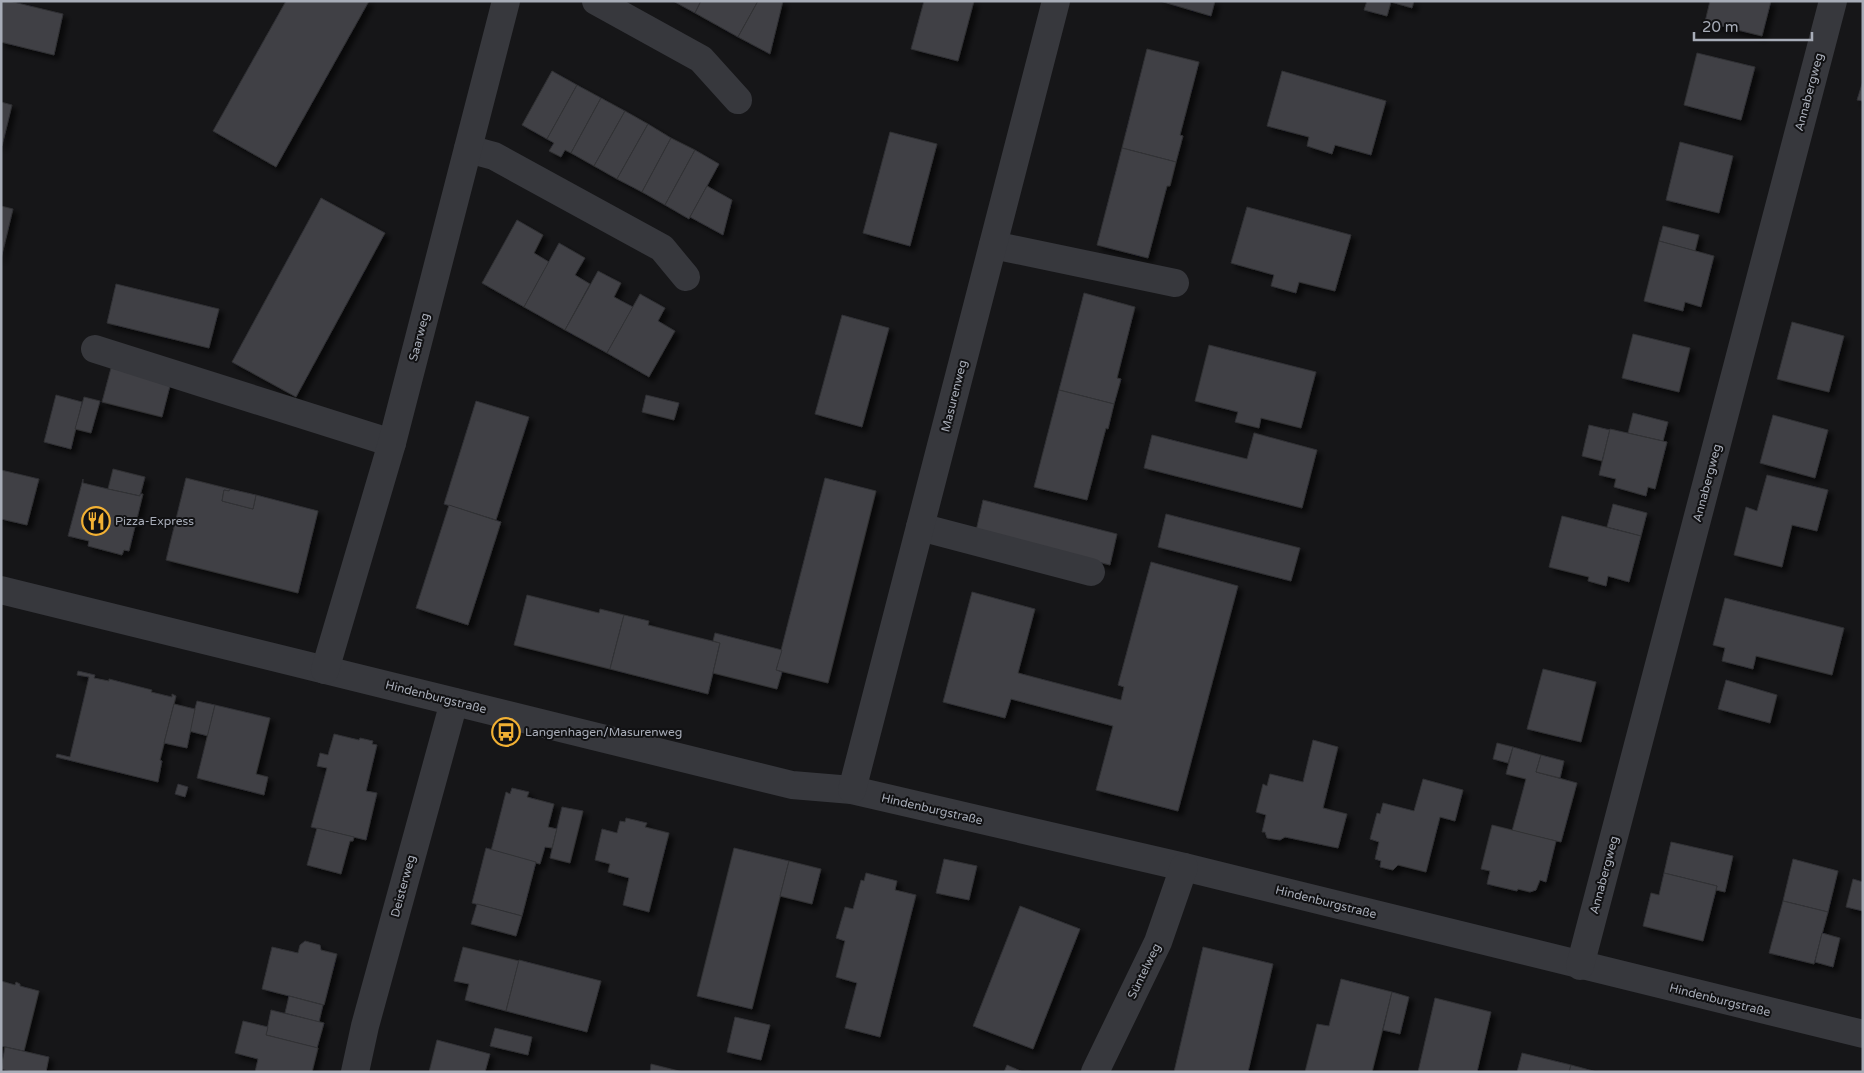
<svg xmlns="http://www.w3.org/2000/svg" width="1864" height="1073" font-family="'Varela Round',sans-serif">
<defs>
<filter id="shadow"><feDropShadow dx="4.5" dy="4.5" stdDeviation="2.5" flood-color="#0009"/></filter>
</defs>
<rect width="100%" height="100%" fill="#161618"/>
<!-- building -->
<g fill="#404145" stroke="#303034" filter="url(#shadow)">
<path d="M 1,1 L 9,1 L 63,14 L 54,55 L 1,42 Z"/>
<path d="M 286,1 L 369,1 L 276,167 L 213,131 Z"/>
<path d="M 673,1 L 701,1 L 695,13 Z"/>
<path d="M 701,1 L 758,1 L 738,37 L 695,13 Z"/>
<path d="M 758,1 L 783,1 L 770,54 L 738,37 Z"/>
<path d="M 924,1 L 974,1 L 958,61 L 911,49 Z"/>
<path d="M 1160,1 L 1215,1 L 1211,16 Z"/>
<path d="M 1367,1 L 1414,1 L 1412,8 L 1391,2 L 1387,16 L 1364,10 Z"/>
<path d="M 1710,1 L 1771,1 L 1762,36 L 1705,22 Z"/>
<path d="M 1147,49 L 1199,62 L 1180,135 L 1183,136 L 1176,162 L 1122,148 Z"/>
<path d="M 1697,53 L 1755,67 L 1741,120 L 1684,105 Z"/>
<path d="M 552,71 L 577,85 L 547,139 L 522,125 Z"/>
<path d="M 1282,71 L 1386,101 L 1371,155 L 1335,145 L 1332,154 L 1307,146 L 1309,137 L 1267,126 Z"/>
<path d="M 1863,81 L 1863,101 L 1857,100 Z"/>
<path d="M 577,85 L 601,98 L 571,153 L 565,150 L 561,157 L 549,151 L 554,143 L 547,139 Z"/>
<path d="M 601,98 L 625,111 L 594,166 L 571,153 Z"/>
<path d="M 1,102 L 12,105 L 2,146 L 1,146 Z"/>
<path d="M 625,111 L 648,124 L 617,179 L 594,166 Z"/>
<path d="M 648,124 L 671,138 L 642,192 L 617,179 Z"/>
<path d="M 890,132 L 937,144 L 910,246 L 863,233 Z"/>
<path d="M 671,138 L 695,150 L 665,205 L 642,192 Z"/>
<path d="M 1680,142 L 1733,156 L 1719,213 L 1666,200 Z"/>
<path d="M 1122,148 L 1176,162 L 1170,186 L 1167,186 L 1148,258 L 1097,245 Z"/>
<path d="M 695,150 L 719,164 L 689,219 L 665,205 Z"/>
<path d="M 707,186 L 732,200 L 723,235 L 690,217 Z"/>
<path d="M 321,198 L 385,233 L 296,397 L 232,362 Z"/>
<path d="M 1,206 L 13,209 L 1,259 Z"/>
<path d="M 1247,207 L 1351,235 L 1335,291 L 1299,282 L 1296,293 L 1271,286 L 1274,275 L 1231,263 Z"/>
<path d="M 517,220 L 543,235 L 534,253 L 549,262 L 524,307 L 482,283 Z"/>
<path d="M 1663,226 L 1699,235 L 1695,251 L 1659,241 Z"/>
<path d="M 1659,241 L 1714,256 L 1701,307 L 1685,302 L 1683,311 L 1644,301 Z"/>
<path d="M 559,243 L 585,258 L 575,275 L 590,284 L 565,330 L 524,307 Z"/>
<path d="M 598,271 L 621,283 L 614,297 L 633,307 L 607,353 L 565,330 Z"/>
<path d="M 116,284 L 219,309 L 209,348 L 107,323 Z"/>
<path d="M 1084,293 L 1135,307 L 1117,378 L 1121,379 L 1114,404 L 1059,390 Z"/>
<path d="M 640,294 L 665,308 L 658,321 L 675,331 L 649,377 L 607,353 Z"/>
<path d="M 842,315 L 889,328 L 862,427 L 815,414 Z"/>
<path d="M 1792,322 L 1844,336 L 1829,392 L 1777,379 Z"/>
<path d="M 1633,334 L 1690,348 L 1679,392 L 1622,378 Z"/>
<path d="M 1209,345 L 1316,372 L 1301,428 L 1261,418 L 1259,428 L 1235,422 L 1238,412 L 1195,401 Z"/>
<path d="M 111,368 L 171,382 L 162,417 L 102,402 Z"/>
<path d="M 1059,390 L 1114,404 L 1108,429 L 1106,428 L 1087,500 L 1034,487 Z"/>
<path d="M 56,395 L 82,402 L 71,449 L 44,442 Z"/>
<path d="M 646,395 L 679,403 L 674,420 L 642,412 Z"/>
<path d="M 84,397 L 100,401 L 91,433 L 75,429 Z"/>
<path d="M 476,401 L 529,417 L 496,520 L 444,504 Z"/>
<path d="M 1633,413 L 1668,422 L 1663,441 L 1628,433 Z"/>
<path d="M 1773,415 L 1828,430 L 1815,478 L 1760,463 Z"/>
<path d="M 1589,425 L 1610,430 L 1602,461 L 1582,456 Z"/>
<path d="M 1610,429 L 1667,442 L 1655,489 L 1648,487 L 1646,496 L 1614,487 L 1616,479 L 1599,475 Z"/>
<path d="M 1254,433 L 1317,450 L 1302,508 L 1144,468 L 1152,435 L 1247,459 Z"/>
<path d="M 113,469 L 145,477 L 140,496 L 108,489 Z"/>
<path d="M 1,470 L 39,479 L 27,525 L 1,519 Z"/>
<path d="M 1767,475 L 1828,490 L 1817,531 L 1792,525 L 1782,567 L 1734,555 L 1746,507 L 1757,511 Z"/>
<path d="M 186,478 L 230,489 L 229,491 L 224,490 L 222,501 L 253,509 L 256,495 L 318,511 L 298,593 L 166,560 Z"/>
<path d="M 825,478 L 876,491 L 828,683 L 776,670 Z"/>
<path d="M 83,479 L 83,483 L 108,489 L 140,496 L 140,494 L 143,494 L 129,551 L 124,550 L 122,555 L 88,546 L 89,541 L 68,536 Z"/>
<path d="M 230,489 L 256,495 L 253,509 L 222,501 L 224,490 L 229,491 Z"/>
<path d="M 983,500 L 1117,534 L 1110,565 L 976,531 Z"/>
<path d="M 1613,504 L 1647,513 L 1641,536 L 1607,527 Z"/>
<path d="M 449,505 L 501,522 L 468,625 L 416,608 Z"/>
<path d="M 1166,514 L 1300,548 L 1291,581 L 1158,547 Z"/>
<path d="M 1562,516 L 1641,536 L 1629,582 L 1608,576 L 1606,586 L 1588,581 L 1589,577 L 1549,567 Z"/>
<path d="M 1151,562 L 1238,586 L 1178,811 L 1096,790 L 1113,726 L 1011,699 L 1005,718 L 943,702 L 972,592 L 1035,609 L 1018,673 L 1121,700 L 1124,687 L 1118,685 Z"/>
<path d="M 527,595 L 599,613 L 600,609 L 624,615 L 610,669 L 514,645 Z"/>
<path d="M 1725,598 L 1844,628 L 1832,675 L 1756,656 L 1753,669 L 1722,661 L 1725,648 L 1713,645 Z"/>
<path d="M 624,615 L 649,621 L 648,625 L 720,643 L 708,694 L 610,669 Z"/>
<path d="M 715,633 L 782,650 L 776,670 L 782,672 L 777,689 L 713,673 L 720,643 L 713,641 Z"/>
<path d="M 1543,669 L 1596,682 L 1581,742 L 1527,729 Z"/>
<path d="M 78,671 L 95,675 L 94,678 L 109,681 L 109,679 L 152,690 L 151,692 L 172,697 L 172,694 L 176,696 L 160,760 L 162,761 L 158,782 L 56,757 L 57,754 L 70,757 L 89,677 L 77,675 Z"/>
<path d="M 1726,680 L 1777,695 L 1770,723 L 1718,709 Z"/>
<path d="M 197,701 L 215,705 L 208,736 L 189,731 Z"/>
<path d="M 174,704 L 195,709 L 187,748 L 164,743 Z"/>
<path d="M 215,705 L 270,718 L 256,774 L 268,777 L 264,795 L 197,778 Z"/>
<path d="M 334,734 L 359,740 L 360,738 L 373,741 L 372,744 L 377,745 L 366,791 L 377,793 L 366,840 L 311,827 L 327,768 L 317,766 L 320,753 L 328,755 Z"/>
<path d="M 1313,740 L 1338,747 L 1323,808 L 1347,814 L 1338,848 L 1285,837 L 1280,840 L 1267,838 L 1265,832 L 1262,832 L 1266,815 L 1256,812 L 1263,784 L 1267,786 L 1270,774 L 1303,782 Z"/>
<path d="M 1497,743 L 1513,747 L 1508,763 L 1493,759 Z"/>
<path d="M 1513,747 L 1541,755 L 1536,772 L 1577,783 L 1561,842 L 1512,831 L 1526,779 L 1506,774 Z"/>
<path d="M 1541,755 L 1564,761 L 1560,778 L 1536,772 Z"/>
<path d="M 1423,779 L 1463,790 L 1455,821 L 1440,817 L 1426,872 L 1398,865 L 1393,870 L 1380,867 L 1381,861 L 1375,859 L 1379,842 L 1370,839 L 1377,813 L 1380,814 L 1383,803 L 1414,811 Z"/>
<path d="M 178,784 L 188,787 L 185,797 L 175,794 Z"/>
<path d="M 512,788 L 529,792 L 527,797 L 554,804 L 548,827 L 557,829 L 552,848 L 545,847 L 540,864 L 491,851 L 506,792 L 510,794 Z"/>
<path d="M 562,807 L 583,811 L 570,863 L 550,858 Z"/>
<path d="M 626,818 L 647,823 L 645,827 L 669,833 L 649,912 L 623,905 L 629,878 L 608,872 L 610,864 L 595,860 L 602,829 L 617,833 L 620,821 L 625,822 Z"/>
<path d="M 1492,825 L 1556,841 L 1546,882 L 1540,880 L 1536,890 L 1530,892 L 1518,889 L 1517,891 L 1487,884 L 1490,871 L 1481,869 Z"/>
<path d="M 317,828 L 354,837 L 353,841 L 350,841 L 341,874 L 307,865 Z"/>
<path d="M 1671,842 L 1733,856 L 1725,892 L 1716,890 L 1717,886 L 1664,873 Z"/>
<path d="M 486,848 L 536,862 L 522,916 L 472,903 Z"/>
<path d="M 734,848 L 789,861 L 752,1009 L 697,996 Z"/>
<path d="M 944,859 L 977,866 L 969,900 L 936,893 Z"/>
<path d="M 1793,859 L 1838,871 L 1828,912 L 1783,901 Z"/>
<path d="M 789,861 L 821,869 L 812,904 L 780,896 Z"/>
<path d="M 866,873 L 897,881 L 895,890 L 916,895 L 880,1037 L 845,1028 L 857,983 L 836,977 L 845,941 L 836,938 L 845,907 L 853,909 L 861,880 L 864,881 Z"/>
<path d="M 1664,873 L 1717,886 L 1703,941 L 1643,926 L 1651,893 L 1659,895 Z"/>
<path d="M 1853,879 L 1863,882 L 1863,911 L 1846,907 Z"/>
<path d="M 1783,901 L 1828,912 L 1814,964 L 1769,953 Z"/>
<path d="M 477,904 L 522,916 L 516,936 L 471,924 Z"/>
<path d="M 1020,906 L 1080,929 L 1033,1049 L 973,1026 Z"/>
<path d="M 1822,933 L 1840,938 L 1833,967 L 1815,962 Z"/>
<path d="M 305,941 L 320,945 L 321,950 L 337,954 L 324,1005 L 262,989 L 272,947 L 298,953 L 300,945 Z"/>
<path d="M 463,947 L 519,961 L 506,1011 L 465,1000 L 469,984 L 454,981 Z"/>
<path d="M 1203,947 L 1273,964 L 1248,1072 L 1174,1072 Z"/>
<path d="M 519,960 L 601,981 L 587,1032 L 506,1011 Z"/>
<path d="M 1341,979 L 1392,992 L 1372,1072 L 1305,1072 L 1317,1024 L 1329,1026 Z"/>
<path d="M 1,981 L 15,985 L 16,982 L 20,984 L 20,986 L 39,991 L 24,1051 L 1,1046 Z"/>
<path d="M 1392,992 L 1409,997 L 1400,1034 L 1383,1030 Z"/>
<path d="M 289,996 L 323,1005 L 319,1022 L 285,1013 Z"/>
<path d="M 1435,998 L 1491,1012 L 1477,1072 L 1418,1072 Z"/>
<path d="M 271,1010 L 324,1023 L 317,1048 L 266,1035 Z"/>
<path d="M 735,1017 L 770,1025 L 761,1060 L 727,1052 Z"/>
<path d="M 243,1021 L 268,1027 L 266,1035 L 318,1048 L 312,1072 L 255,1072 L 258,1059 L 235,1053 Z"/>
<path d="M 495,1028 L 532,1037 L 528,1055 L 490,1046 Z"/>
<path d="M 437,1040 L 490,1054 L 485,1072 L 429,1072 Z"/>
<path d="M 5,1047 L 49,1057 L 46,1072 L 11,1072 L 1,1069 Z"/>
<path d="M 1522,1053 L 1571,1065 L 1569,1072 L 1517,1072 Z"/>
<path d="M 651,1064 L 683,1072 L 650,1072 Z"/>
<path d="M 1007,1065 L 1023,1072 L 1004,1072 Z"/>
<path d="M 1571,1065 L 1597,1072 L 1569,1072 Z"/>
</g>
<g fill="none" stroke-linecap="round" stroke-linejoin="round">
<!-- minor -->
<g stroke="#37383d" stroke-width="28">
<path d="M 596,1 L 701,59 L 738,100"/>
<path d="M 468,149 L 494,156 L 662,248 L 686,277"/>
<path d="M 993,245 L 1175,283"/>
<path d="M 95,349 L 392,443"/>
<path d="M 920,527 L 1091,572"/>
<path d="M 1,590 L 792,785 L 852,790 L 1184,867 L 1863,1034"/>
<path d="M 325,670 L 392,443 L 506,1"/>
<path d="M 852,790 L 1056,1"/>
<path d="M 1580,966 L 1833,1"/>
<path d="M 355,1072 L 365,1026 L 454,702"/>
<path d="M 1095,1072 L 1158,942 L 1184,867"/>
</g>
</g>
<!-- icons -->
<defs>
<symbol id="restaurant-ring" viewBox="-11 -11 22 22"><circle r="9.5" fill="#111113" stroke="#f2b134" stroke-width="1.5"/><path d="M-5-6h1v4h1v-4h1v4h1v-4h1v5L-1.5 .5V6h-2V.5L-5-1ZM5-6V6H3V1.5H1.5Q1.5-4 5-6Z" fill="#f2b134"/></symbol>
<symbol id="bus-ring" viewBox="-11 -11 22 22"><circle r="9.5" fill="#111113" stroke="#f2b134" stroke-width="1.5"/><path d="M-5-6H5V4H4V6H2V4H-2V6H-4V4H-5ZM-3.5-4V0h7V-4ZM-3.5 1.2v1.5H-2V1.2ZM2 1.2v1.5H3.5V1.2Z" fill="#f2b134"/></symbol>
</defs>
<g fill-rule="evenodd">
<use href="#restaurant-ring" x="80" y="505" width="32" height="32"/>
<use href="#bus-ring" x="490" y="716" width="32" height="32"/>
</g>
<g text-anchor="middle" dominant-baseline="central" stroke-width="4" stroke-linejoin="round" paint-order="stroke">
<!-- street labels -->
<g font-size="12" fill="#a8adb8" stroke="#111113">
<text transform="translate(1809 92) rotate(-75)">Annabergweg</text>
<text transform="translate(419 337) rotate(-75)">Saarweg</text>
<text transform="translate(954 396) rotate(-76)">Masurenweg</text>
<text transform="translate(1707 483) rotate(-75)">Annabergweg</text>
<text transform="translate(436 697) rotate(14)">Hindenburgstraße</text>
<text transform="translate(932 809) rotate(13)">Hindenburgstraße</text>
<text transform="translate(1604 875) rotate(-75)">Annabergweg</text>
<text transform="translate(403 886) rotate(-75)">Deisterweg</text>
<text transform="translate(1326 902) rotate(14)">Hindenburgstraße</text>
<text transform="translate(1144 971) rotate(-64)">Süntelweg</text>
<text transform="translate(1720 1000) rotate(14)">Hindenburgstraße</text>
</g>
<!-- poi labels -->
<g font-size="12" fill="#a8adb8" stroke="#111113" text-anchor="start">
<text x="115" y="521">Pizza-Express</text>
<text x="525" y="732">Langenhagen/Masurenweg</text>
</g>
</g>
<!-- border -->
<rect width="1864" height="1073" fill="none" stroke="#a8adb8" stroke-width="5"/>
<!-- scale -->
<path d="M1694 32v8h118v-8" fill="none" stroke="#a8adb8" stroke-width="2.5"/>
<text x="1702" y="32" font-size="15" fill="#a8adb8" stroke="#111113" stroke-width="4" paint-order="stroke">20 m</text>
</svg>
